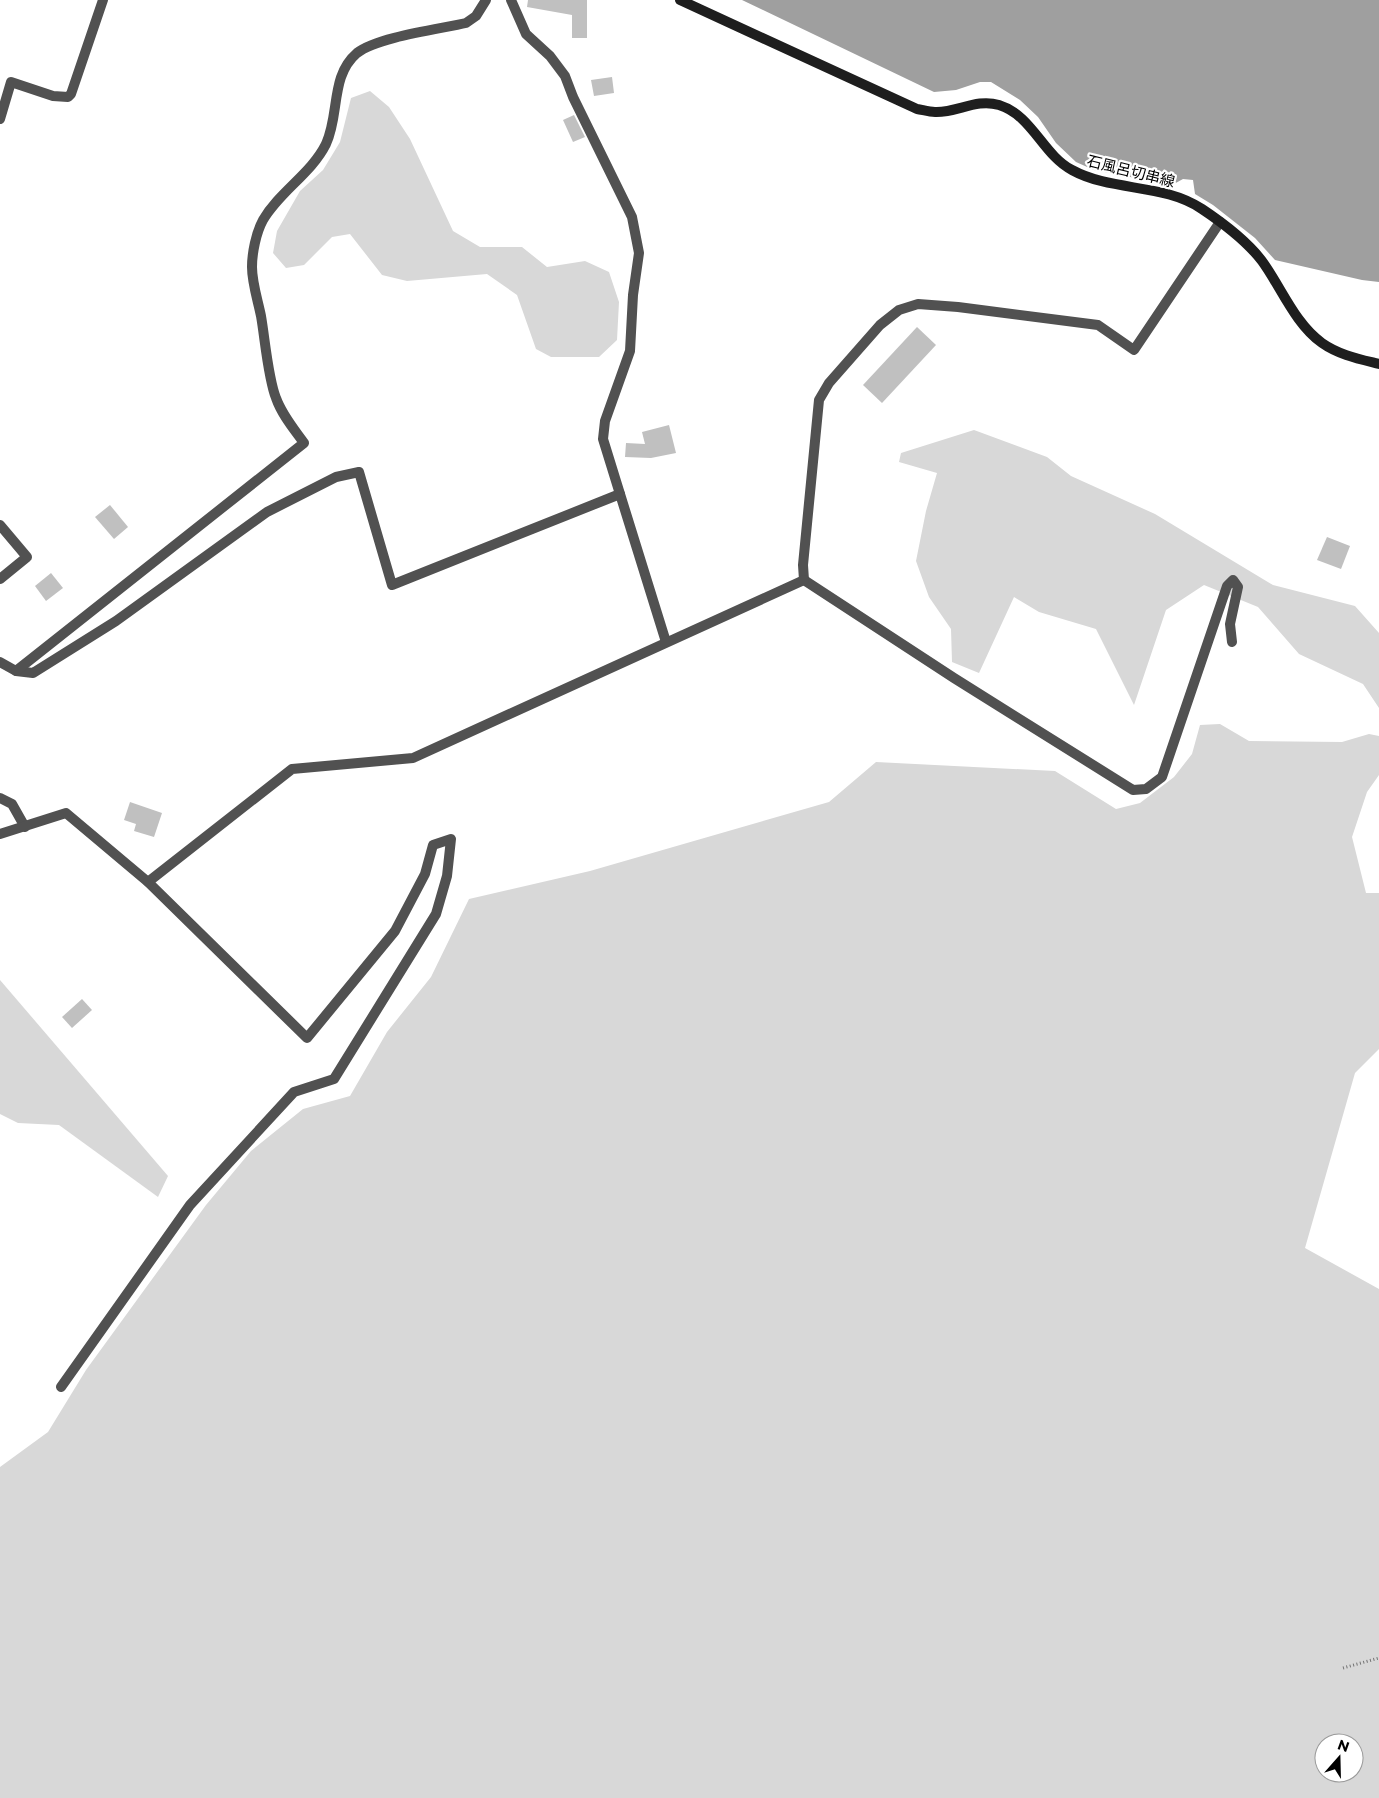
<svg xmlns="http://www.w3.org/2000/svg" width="1379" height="1798" font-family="Montserrat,'Noto Sans JP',sans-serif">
<rect width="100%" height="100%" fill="#fff"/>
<!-- green -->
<g fill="#d8d8d8" fill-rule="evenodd">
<path d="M 370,91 L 389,107 L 410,139 L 453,231 L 480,247 L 522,247 L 547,267 L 585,261 L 609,272 L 619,302 L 617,340 L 599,357 L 551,357 L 536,349 L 517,295 L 487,274 L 407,281 L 382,275 L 350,234 L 332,237 L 304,265 L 286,268 L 273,253 L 277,231 L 300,191 L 323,170 L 340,142 L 351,98 Z"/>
<path d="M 974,430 L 1047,457 L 1071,476 L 1155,514 L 1273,585 L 1355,606 L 1379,633 L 1379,708 L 1363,684 L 1299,654 L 1258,607 L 1204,585 L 1166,610 L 1134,705 L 1096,629 L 1039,612 L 1014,597 L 979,673 L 952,662 L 951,629 L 929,597 L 916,561 L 926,511 L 937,473 L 899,462 L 901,453 Z"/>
<path d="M 1220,724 L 1249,741 L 1342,742 L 1369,734 L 1379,736 L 1379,775 L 1367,792 L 1352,837 L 1366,893 L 1379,893 L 1379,1049 L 1355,1073 L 1305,1248 L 1379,1289 L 1379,1798 L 0,1798 L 0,1467 L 48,1432 L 86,1370 L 206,1205 L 251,1151 L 303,1109 L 350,1096 L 387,1032 L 431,977 L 469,899 L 590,871 L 829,802 L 876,762 L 1055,771 L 1116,809 L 1140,803 L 1174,777 L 1192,754 L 1200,725 ZM 1324,1743 L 1354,1743 L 1354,1773 L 1324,1773 Z"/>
<path d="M 0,980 L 168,1176 L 158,1197 L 59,1125 L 18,1123 L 0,1114 Z"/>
</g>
<!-- water -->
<path fill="#9f9f9f" d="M 742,0 L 1379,0 L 1379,282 L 1362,280 L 1275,260 L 1255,238 L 1213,205 L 1195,194 L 1193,180 L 1183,179 L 1172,185 L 1094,170 L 1076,162 L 1056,143 L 1038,117 L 1020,100 L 991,82 L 980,82 L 956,90 L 934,92 Z"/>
<!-- building -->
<g fill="#c0c0c0">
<path d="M 528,0 L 587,0 L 587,38 L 572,38 L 572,15 L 527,7 Z"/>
<path d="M 612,77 L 614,93 L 594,96 L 591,80 Z"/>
<path d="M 574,115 L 585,137 L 573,142 L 563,120 Z"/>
<path d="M 917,327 L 936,345 L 882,403 L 863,385 Z"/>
<path d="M 669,425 L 676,453 L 651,458 L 625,457 L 626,443 L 645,444 L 642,432 Z"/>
<path d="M 110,505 L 128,527 L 114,539 L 95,517 Z"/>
<path d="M 1327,537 L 1350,546 L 1341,569 L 1317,560 Z"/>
<path d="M 51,573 L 63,588 L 46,601 L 35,586 Z"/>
<path d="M 130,802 L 162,813 L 154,837 L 134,831 L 136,824 L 124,820 Z"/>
<path d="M 82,999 L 92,1010 L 72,1028 L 62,1017 Z"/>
</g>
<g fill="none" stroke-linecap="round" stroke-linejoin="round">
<!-- path -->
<path stroke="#737373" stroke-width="3" stroke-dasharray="1 2.5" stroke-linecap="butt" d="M 1343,1668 L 1379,1658"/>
<!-- street -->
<g stroke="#515151" stroke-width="10">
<path d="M 511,0 L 526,34 L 550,56 L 565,76 L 573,97 L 632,217 L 639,253 L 633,295 L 630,351 L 605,421 L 603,439 L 620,494"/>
<path d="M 0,119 L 11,82 L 53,96 L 68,97 L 71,94 L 103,0"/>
<path d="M 0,525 L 27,557 L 0,579"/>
<path d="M 804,580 L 803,565 L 819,400 L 829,383 L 880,325 L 899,310 L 918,304 L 958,307 L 1098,325 L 1134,350 L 1220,222"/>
<path d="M 804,580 L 954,678 L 1133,790 L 1146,789 L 1162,777 L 1227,586 L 1233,580 L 1238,587 L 1230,624 L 1232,642"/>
<path d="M 0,662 L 16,671 L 33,673 L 116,621 L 267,512 L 336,477 L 359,472 L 392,585 L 620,494 L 666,642"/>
<path d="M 16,671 L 304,443 C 294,429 282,415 276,398 C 268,378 265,339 261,316 C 258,301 252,283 252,267 C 252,253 256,233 263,220 C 280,191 311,174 326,144 C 340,114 330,76 357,53 C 377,37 440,29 466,23 L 476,16 L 486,0"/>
<path d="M 0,798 L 12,804 L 25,827"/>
<path d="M 0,834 L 66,813 L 148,882 L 307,1038 L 395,931 L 425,874 L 433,845 L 451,839 L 447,876 L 436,914 L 334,1079 L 294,1092 L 190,1205 L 61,1387"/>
<path d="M 148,882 L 292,769 L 413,758 L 804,580"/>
</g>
<!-- secondary -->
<path stroke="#1e1e1e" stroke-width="10" d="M 680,0 L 917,109 C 923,110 929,112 935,112 C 957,113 976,98 999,105 C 1032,115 1043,155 1072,170 C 1112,192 1164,183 1202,209 C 1223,223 1246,240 1262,261 C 1281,287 1295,324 1322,343 C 1339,355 1359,359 1379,364"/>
</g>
<g text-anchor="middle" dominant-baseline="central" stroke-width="4.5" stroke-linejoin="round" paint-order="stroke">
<!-- street labels -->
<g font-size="15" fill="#000" stroke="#fff">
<text transform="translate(1131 171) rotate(14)">石風呂切串線</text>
</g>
</g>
<!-- north arrow -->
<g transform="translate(1339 1758) rotate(20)"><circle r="24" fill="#ffffff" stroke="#999999"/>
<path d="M0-4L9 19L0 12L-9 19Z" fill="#000000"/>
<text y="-8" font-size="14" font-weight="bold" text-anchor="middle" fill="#000000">N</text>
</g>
</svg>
